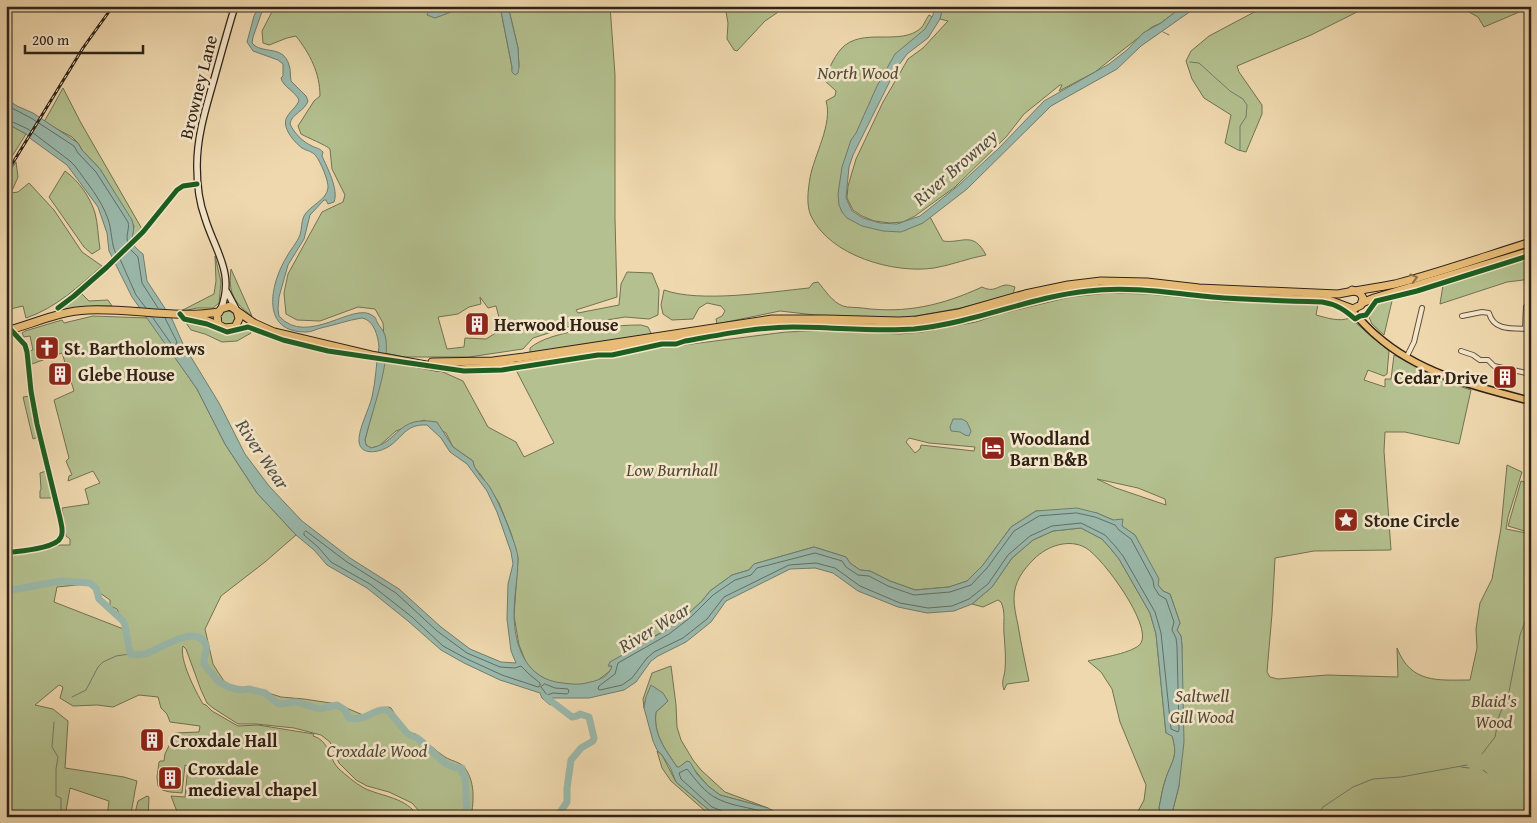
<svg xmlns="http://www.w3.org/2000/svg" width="1537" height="823" font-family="'Gentium Book Plus',serif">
<rect width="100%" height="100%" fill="#efd8ae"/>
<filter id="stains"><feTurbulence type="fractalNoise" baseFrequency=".004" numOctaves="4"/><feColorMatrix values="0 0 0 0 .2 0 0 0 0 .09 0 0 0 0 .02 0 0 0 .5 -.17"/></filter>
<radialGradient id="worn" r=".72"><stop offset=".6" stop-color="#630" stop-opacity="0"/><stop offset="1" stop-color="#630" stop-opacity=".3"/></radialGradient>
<!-- green -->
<g fill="#b4c08f" stroke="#727253" fill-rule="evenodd">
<path d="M 275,6 L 431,6 L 428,10 L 460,6 L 500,6 L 512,67 L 512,71 L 519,67 L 518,48 L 508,6 L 610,6 L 615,75 L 615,218 L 617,297 L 576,310 L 578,313 L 619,305 L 621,284 L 627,272 L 652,273 L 659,290 L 658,315 L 649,319 L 625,317 L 571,326 L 533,338 L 523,349 L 469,357 L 404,357 L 385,353 L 383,323 L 375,309 L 358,307 L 320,321 L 297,320 L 286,314 L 284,293 L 288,274 L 322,212 L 343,202 L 345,195 L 332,169 L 330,149 C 326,145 308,138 301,134 L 298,126 L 314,101 L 320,96 C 320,73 310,54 296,36 L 287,38 L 269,45 L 263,43 L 262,31 ZM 480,297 L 488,308 L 496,306 L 502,329 L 486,339 L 465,338 L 464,347 L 447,349 L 438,317 L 458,314 L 469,307 L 481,304 Z"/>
<path d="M 725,6 L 787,6 L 765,21 L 737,51 L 734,50 L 727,39 L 728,23 Z"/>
<path d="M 943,6 L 1183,6 L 1161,23 L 1152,27 L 1095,72 L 1059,91 L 1062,85 L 1060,85 L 1024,114 L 1006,137 L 955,187 L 915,216 L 903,222 L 890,223 L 874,221 L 862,216 L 853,210 L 847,198 L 848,186 L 856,159 L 883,102 L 908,59 L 923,48 L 948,21 L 940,19 Z"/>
<path d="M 1277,6 L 1369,6 L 1311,35 L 1237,66 L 1239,72 L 1262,105 L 1262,114 L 1246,152 L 1238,150 L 1225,143 L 1231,115 L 1204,98 L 1192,79 L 1186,61 L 1191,51 L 1209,36 L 1260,9 Z"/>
<path d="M 1458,6 L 1531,6 L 1531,7 L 1484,27 L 1478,17 Z"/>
<path d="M 929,15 L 936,19 L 931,29 L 906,48 L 848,154 L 842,196 L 854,217 L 895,228 L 929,215 L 943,241 C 962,244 973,230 986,255 C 969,258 952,265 934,268 C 894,274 830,256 811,216 C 806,205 808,190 810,178 C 814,155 833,124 826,101 L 835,96 L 836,91 L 824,80 C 829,70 833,58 841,49 C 862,26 900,47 921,28 C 924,25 926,19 929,15 Z"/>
<path d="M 63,88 L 81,123 L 142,229 L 132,239 L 134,226 L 100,169 L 82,150 L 78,143 L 72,137 L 44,122 Z"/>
<path d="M 6,123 L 26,134 L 6,166 Z"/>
<path d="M 16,162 L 18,177 L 11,193 L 18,192 L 29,183 L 54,210 L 82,252 L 102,266 C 79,286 56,308 26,318 L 23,306 L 6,310 L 6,177 Z"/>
<path d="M 65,171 C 79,181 90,197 95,213 C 98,224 98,237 100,249 L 92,254 L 84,247 L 49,197 Z"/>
<path d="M 215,256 L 221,282 L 219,303 L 213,308 L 197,308 L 179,312 L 214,294 L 216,281 Z"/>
<path d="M 1531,258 L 1531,279 L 1507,282 L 1440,304 L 1443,285 Z"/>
<path d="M 231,269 L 252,316 C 233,302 228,292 231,269 Z"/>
<path d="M 818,282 C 825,290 832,302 843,306 C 848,308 856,307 862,308 C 906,314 943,305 982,287 C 994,293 997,286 1006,285 C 1009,285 1012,286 1015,287 L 1013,294 L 961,308 L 899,319 L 815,315 L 780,311 L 717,324 L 716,319 L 722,316 L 725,311 L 721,306 L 707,303 L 699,308 L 693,319 L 672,320 L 663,314 L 661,305 L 664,290 C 700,303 769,292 809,288 L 813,283 Z"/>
<path d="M 1108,293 L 1148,294 L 1226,302 L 1318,304 L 1316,315 C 1327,318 1339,322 1350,318 L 1389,351 L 1387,374 L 1384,376 L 1368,370 L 1364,380 L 1385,387 L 1385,379 L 1391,379 L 1394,355 L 1447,382 L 1471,390 L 1459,444 L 1405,432 L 1385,432 L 1384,451 L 1391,550 L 1314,551 L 1275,558 L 1272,614 L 1267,672 L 1270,677 L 1278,679 L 1327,675 L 1398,677 L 1397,648 C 1411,684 1438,680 1470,680 L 1477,648 L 1476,629 L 1480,603 L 1492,579 L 1501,528 L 1507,465 L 1522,472 L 1508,517 L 1506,529 L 1531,534 L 1531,817 L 1171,817 L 1179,786 L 1182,646 L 1181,636 L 1177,630 L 1180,623 L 1170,594 L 1163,591 L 1158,585 L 1135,535 L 1113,520 L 1097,513 L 1036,511 L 1011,527 L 983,565 L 967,581 L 949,587 L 915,590 L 890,581 L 870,571 L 860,570 L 850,563 L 846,557 L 814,547 L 754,564 L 749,570 L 732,575 L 710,591 L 702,601 L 688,614 L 666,630 L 645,641 L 609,666 L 613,666 L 611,670 L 597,681 L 579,685 L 556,683 L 542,678 L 527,665 L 519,645 L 514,616 L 518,558 L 511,533 L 499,503 L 481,475 L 474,467 L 473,461 L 453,447 L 446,433 L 424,420 L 396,431 L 379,446 L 371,448 L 366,445 L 365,440 L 381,378 L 384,361 L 436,369 L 463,381 L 488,427 L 516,442 L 524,457 L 554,443 L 516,370 L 583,359 L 600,358 L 652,349 L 786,332 L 834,330 L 899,334 L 922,332 L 976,322 L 1000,314 L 1070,297 ZM 909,438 L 929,443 L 975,447 L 974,451 L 921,445 L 920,449 L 915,453 L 906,442 ZM 1097,479 L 1138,488 L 1165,499 L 1166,505 L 1116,488 Z"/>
<path d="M 82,294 L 89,301 L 108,300 L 112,306 L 95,306 L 60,310 Z"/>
<path d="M 1390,301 L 1392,301 L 1384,335 L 1372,324 L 1368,315 L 1377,304 Z"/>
<circle cx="228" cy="318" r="8"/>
<path d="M 93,316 L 148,318 L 197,389 L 225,444 L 257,493 L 296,535 L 265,562 L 221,596 L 205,629 L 213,664 L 218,672 L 224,681 L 232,686 L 256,689 L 281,697 L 304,699 L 337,704 L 363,715 L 370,714 L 377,709 L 388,707 L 391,708 C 396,716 402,727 410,732 C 413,734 415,733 417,735 C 427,741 435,751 445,757 C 451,761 461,762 465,768 C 475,782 474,800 471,817 L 422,817 L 419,811 L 412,803 L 389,792 L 367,786 L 356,780 L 339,763 L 330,742 L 321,735 L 294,728 L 256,724 L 238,724 L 213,708 L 207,703 L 201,690 L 186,649 L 183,646 C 179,660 196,692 203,704 L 206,705 L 212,711 L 238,726 L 258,725 L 314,734 L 313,736 C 330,741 328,758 339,769 C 346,775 355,783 364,788 C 382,797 407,797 418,817 L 179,817 L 171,796 L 185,797 L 188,766 L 185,765 L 182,793 C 174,792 163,793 158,786 L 157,777 L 159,762 L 160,761 L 164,761 L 165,754 L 175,733 L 199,732 L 200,726 L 170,722 L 167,714 L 161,708 L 158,697 L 139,695 L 113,707 L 97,705 L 73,706 L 60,698 L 63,687 L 59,685 L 35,705 L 53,709 L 68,721 L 65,768 L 124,777 L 137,781 C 134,794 133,805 130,817 L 107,817 L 109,801 L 70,788 L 65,817 L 6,817 L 6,557 L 59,545 L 70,545 L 70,539 L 66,536 L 62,508 L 89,504 L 85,489 L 100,483 L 93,471 L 68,481 L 69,476 L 72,475 L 66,461 L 69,458 L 54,400 L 74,391 L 62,353 L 32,364 L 30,351 L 33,350 L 30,336 L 24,337 L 22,333 L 25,331 L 62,320 L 64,323 ZM 87,584 L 110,600 L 110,606 L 117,609 L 126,630 L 54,602 L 57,587 Z"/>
<path d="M 184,320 L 200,323 L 227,334 L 240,329 L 250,329 L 251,333 L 237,341 L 222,342 L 205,334 L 191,330 Z"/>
<path d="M 641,325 L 648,327 L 651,333 L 648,335 L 532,354 L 530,352 L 530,348 C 550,330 614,325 641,325 Z"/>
<path d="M 30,396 L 38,437 L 33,439 L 23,397 Z"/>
<path d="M 46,471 L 53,498 L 40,498 L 40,491 L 41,489 L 40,473 Z"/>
<path d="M 1521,481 L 1531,484 L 1531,533 L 1508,526 Z"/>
<path d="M 1081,528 L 1102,539 L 1111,549 L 1119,559 L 1150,613 L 1156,634 L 1166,733 L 1172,735 C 1179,758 1171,761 1165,781 C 1162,789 1161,799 1159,808 L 1160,812 L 1157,817 L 1135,817 L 1144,800 L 1146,785 L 1120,722 L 1112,689 L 1101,672 L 1088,661 C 1099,658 1135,653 1141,643 C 1152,625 1103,558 1086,548 C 1069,538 1047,546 1034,559 C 1023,570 1014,582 1014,598 C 1014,607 1016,616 1018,625 C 1021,644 1025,662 1029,681 L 1007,684 L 1004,690 C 1001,681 1004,678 1005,670 C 1006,658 1005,646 1004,634 C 1003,622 1006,613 1001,602 L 998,600 L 983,607 L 972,604 L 992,587 L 1012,558 L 1033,540 L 1053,531 Z"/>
<path d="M 671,666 L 676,705 L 677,727 L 681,740 L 693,760 L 701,770 L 725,792 L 768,808 L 720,795 L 708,786 L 687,761 L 679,768 L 677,767 C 665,749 653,734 656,712 L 668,701 L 646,697 L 644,708 L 643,699 L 652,673 Z"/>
<path d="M 657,751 L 662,755 L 676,782 L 710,811 L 722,817 L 712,817 L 671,781 L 662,768 Z"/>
<path d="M 147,796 L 149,797 L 148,817 L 134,817 L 138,801 Z"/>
</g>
<!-- water -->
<g fill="#9ab9ac" stroke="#6f7d70">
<path d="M 259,6 L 264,6 L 253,37 L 252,43 C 262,55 283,44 289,65 C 291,70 290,76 291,81 L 306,96 L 308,101 C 305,111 291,114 290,124 C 294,133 303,142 312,146 C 316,148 319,148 323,152 L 322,156 C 327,167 339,190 334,202 L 328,204 L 326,200 L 324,200 L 310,215 L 304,239 L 288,265 L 279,297 L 278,309 L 279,316 C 307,348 355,300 373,316 C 376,317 376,320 377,322 C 380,327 383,330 385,335 C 392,359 371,414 365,440 L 366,445 L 371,448 C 400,442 396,415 437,422 L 453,447 L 473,461 C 474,472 486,480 491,489 C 499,503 506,520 511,534 C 514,542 518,552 518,560 C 518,578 514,595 514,613 C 514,646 526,680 563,683 C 571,684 578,685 586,683 C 596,681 609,678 612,666 L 608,666 L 610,662 L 666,630 L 688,614 L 702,601 L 710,591 L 732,575 L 749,570 L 754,564 L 814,547 L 846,557 L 850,563 L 860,570 L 870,571 L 890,581 L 915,590 L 949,587 L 967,581 L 983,565 L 1011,527 L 1036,511 L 1077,508 L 1097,513 L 1113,520 L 1123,519 L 1122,526 L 1135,535 L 1159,579 L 1158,585 L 1163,591 L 1170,594 L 1180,623 L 1177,630 L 1181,636 L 1182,646 L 1184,742 L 1179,786 L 1171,817 L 1157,817 L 1160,812 L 1159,808 C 1161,799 1162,790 1165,781 C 1171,761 1179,758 1172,736 L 1166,733 L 1156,634 L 1150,613 L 1119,559 L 1111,549 L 1102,539 L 1081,528 L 1053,531 L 1033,540 L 1012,558 L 992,587 L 972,604 L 954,611 L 927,613 L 898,607 L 858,591 L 833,573 L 815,568 L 790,569 L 726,601 L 711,622 L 686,642 L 658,656 L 651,661 L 636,682 L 624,690 L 589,698 L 552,698 L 554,703 L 550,705 L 542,698 L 540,693 L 500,680 L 464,663 L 441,650 L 408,621 L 367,588 L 327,565 L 314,550 L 296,535 L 257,493 L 225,444 L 197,389 L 132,297 L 109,251 L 107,233 L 98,207 L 67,165 L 31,139 L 26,134 L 6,123 L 6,99 L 17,106 L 33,113 L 78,143 L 82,150 L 100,169 L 132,220 C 138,237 123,239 143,254 L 147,281 L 172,319 L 183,344 L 219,403 L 245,454 L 269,486 L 302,521 L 350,558 L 399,589 L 441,627 L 470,649 L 501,662 L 516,663 L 511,651 L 507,619 L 508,584 L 513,564 L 511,552 L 497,512 L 487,491 L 467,464 L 450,452 L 441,438 L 427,425 C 407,424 404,435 391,445 C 382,452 361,457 359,442 C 358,429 369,410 372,397 C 376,380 376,363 379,347 C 378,336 374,320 362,318 C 348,320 335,325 321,328 C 316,329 312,332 307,332 C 260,333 270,285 286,258 C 290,250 297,243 300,235 C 302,229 301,222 304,216 C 309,206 327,200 328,188 C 329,181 320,161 316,156 C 312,151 307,151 302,148 C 294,142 281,127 287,117 C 290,111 297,107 299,100 C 295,91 283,87 281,78 L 283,76 L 283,64 L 278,60 L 253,51 L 247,42 L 254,16 Z"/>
<path d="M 431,6 L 460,6 L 451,12 L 435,18 L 427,15 Z"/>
<path d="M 500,6 L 508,6 L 518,48 L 519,67 L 518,73 L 515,75 L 512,72 L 512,67 Z"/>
<path d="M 934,6 L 943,6 L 940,19 L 928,38 L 907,54 L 896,69 L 853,155 L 849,167 L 846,198 L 852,211 L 863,218 L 880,223 L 897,224 L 920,216 L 959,185 L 999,148 L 1044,101 L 1109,64 L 1127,50 L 1143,33 L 1161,23 L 1183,6 L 1198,6 L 1141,46 L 1117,69 L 1051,106 L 967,189 L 923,223 L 901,232 L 883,231 L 862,226 L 847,218 L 842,212 L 839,205 L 838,194 L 842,167 L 851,140 L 856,133 L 877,86 L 895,54 L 925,29 L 933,15 Z"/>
<path d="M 953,419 L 962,419 L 967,422 L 971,431 L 969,436 L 965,435 L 960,432 L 951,431 L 950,427 Z"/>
<path d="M 651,685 L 663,693 L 668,701 L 656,712 C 653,734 665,749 677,767 L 679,767 L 687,761 L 690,762 L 697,774 L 708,786 L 720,795 L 768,808 L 785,817 L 722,817 L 710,811 L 682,787 L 676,782 L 670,767 L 662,755 L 657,750 L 653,741 L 644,708 L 646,697 Z"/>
</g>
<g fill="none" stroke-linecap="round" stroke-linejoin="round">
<!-- shore -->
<g stroke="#646e62" stroke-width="1">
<path d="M 6,105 L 31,118 L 74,146 L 78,153 L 96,172 L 128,222 C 130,229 125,235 128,243"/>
<path d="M 6,119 L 28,129 L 70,161 L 75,166 C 87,183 101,199 108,219 C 112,230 111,244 116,254"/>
<path d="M 130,249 L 138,257 L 142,283 L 158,308"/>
<path d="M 120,259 L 136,295 L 146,308"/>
<path d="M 153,318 L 172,345 L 175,346 L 177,342 L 165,318"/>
<path d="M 1077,513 L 1095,517 L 1115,525 L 1119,530 L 1131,539 L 1153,580 L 1154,587 L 1159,595 L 1166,599 L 1174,622 L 1172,630 L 1176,638 L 1177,646 L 1179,730 L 1178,732 L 1171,729 L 1161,633 L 1155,612 L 1123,556 L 1115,546 L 1105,535 L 1081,523 L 1052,526 L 1030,536 L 1008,555 L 988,584 L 969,599 L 952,606 L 928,608 L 900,603 L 860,586 L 835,568 L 816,563 L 789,565 L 724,597 L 707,619 L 683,638 L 654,652 L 647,658 L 632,678 L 622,685 L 600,690 L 598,689 L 599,686 L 615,674 L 618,663 L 669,634 L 691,617 L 713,595 L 735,580 L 751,575 L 757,568 L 815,553 L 842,561 L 846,567 L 858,575 L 869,576 L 888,586 L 914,595 L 950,592 L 971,585 L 987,568 L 1014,531 L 1039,516 Z"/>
<path d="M 306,531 L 347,562 L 396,593 L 437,631 L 467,653 L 500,667 L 515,668 L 521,666 L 529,674 L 540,683 L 540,686 L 538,687 L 502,675 L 467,659 L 443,646 L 412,617 L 370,584 L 331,562 L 318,547 L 304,535 L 304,533 Z"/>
<path d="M 545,684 L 555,688 L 568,689 L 569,692 L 567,694 L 553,693 L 547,695 L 541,687 Z"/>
<path d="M 724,817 L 722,811 L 712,807 L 681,779 L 679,773 L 687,769 C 696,780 705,793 718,799 C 736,808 757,807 775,817"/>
</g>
<!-- stream -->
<g stroke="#6f7d70" stroke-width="1">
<path d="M 1163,32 L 1169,35"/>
<path d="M 1190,62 L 1199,63 L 1230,91 L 1243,99 L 1247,105 L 1246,117 L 1240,126 L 1240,150"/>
<path d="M 72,697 L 86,690 L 98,667 L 103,662 L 116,656 L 130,654"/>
<path d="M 54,722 L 52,747 L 58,757 L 56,769 L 56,796 L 61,798 L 61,815 L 71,816"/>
<path d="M 1482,754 L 1495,737 L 1499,716 L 1509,692 L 1520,635 L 1531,606"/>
<path d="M 1461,767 L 1469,768"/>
<path d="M 1483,770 L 1487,773"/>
<path d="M 1317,817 L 1323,807 L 1353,787 L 1373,779 L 1401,777 L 1467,765"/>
</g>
<!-- river -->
<g stroke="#9ab9ac" stroke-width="7">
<path d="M 6,591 L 61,581 L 90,583 L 96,588 L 99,599 L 123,621 L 125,625 L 130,654 C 135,655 139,655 145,654 C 158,650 198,622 206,645 C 208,651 203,657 204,664 L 219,682 L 229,687 L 240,690 L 249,689 L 265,693 L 277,703 L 281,704 L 296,702 L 320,709 L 337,705 L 345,710 L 349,718 C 366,722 374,708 386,710 C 389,710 403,729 407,733 C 410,736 414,736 417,738 C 431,747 444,770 462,768 L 462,773 L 465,776 L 467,817"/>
<path d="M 547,698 L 572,717 L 577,716 L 580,714 L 589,717 L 594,738 L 593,741 L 581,748 L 571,760 L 567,788 L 567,802 L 557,817"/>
</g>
<defs>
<g id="minor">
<path d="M 58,308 L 74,296 L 107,267 L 143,232 L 177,190 L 183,186 L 197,184"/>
<path d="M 1462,316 L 1482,312 L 1489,313 C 1494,332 1514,328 1531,329"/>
<path d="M 1525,329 L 1526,307"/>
<path d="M 1461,351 L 1473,355 L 1480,360 L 1488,360 L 1494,366 L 1531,374"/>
<path d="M 1407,356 L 1414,342 L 1422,308"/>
<path d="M 6,553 C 18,551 56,549 61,537 C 64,531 61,524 60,518 L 37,424 L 31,391 L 27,352 L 25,345 L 11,330"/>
</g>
<g id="secondary">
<path d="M 227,292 L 236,309"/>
<path d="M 221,309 C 235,273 215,251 205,218 C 199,202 197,183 197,166 C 197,137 205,111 213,83 C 220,58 227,32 235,6"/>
</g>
<path id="primary" d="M 1350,309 C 1359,318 1367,328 1377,336 C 1420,374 1477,387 1531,401"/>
<g id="trunk">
<path d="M 1362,303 L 1374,298 L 1531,251"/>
<path d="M 237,311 L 239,319 L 235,327 L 224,328 L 218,324 L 217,315 L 221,309 L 230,306 L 254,323 L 274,332 L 371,355 L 437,367 L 460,369 L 517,365 L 722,332 L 776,325 L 810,324 L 873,327 L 917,326 L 947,321 L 1026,300 L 1075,290 L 1113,287 L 1153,288 L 1254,297 L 1329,300 L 1353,309 L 1361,305 L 1363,298 L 1360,293 L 1352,290"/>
<path d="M 195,316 L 220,326"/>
<path d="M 6,331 C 33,324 59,311 88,310 C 132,308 175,319 219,312"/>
<path d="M 432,362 L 493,361 L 524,357 L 772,319 L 826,319 L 899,321 L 917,320 L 958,313 L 1025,294 L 1068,285 L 1101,281 L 1147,282 L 1199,288 L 1338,294 C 1357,290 1376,288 1395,284 C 1441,272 1486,256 1531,242"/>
</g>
</defs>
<!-- minor casing -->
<use href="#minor" stroke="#5f503d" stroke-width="6"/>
<!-- secondary casing -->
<use href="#secondary" stroke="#2f2317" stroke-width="8"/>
<!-- primary casing -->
<use href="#primary" stroke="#2f2317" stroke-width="9"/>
<!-- trunk casing -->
<use href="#trunk" stroke="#2f2317" stroke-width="9"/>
<!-- minor -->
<use href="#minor" stroke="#f5e6ca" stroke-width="4"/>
<!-- secondary -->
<use href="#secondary" stroke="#f5e6ca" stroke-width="5.5"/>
<!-- primary -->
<use href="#primary" stroke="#e8bc77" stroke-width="6"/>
<!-- trunk -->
<use href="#trunk" stroke="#e8bc77" stroke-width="7"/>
<defs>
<path id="rail" d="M 6,174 L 83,48 L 113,6"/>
</defs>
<!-- rail casing -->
<use href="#rail" stroke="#2f2317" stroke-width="3"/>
<!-- rail -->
<use href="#rail" stroke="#f5e6ca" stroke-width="1" stroke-dasharray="4" stroke-linecap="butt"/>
<defs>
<g id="cycleway">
<path d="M 58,308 L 74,296 L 107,267 L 143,232 L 177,190 L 183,186 L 197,184"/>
<path d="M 180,314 L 184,319 L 207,324 L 227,332 L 248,327 L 283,340 L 328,351 L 464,371 L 502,370 L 598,355 L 612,355 L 662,344 L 676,344 L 685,341 C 720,335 757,327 793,327 C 834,327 874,332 914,329 C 975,323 1029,297 1088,291 C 1129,286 1171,293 1212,297 C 1249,300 1285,301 1322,302 C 1336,304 1345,310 1355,319 L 1360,316 L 1366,315 L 1376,301 L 1417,291 L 1531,255"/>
<path d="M 6,553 C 18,551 56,549 61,537 C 64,531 61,524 60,518 L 37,424 L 31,391 L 27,352 L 25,345 L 11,330"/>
</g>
</defs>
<!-- cycleway casing -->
<use href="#cycleway" stroke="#f5e6ca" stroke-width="8"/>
<!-- cycleway -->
<use href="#cycleway" stroke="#1b5e20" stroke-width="5"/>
</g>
<!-- one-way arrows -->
<defs><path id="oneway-chevron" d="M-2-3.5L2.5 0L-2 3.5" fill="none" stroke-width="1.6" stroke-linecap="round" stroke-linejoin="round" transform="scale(1.25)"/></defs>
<use stroke="#8c7047" href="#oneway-chevron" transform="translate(1414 278) rotate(-16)"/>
<!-- icons -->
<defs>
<symbol id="building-square" viewBox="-11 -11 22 22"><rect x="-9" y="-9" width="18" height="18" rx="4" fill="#8f2418" stroke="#f5e6ca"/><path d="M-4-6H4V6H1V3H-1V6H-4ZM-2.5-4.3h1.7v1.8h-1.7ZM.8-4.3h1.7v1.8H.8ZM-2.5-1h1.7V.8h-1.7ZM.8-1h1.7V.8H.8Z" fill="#fff"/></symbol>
<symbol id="church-square" viewBox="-11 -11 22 22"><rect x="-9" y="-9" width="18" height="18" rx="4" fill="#8f2418" stroke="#f5e6ca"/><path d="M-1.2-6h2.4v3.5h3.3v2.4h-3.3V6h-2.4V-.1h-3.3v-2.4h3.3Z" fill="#fff"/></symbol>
<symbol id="hotel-square" viewBox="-11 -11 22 22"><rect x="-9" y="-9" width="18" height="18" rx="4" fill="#8f2418" stroke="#f5e6ca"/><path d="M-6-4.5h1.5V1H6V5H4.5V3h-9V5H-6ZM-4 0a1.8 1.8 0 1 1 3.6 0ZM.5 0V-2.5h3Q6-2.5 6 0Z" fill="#fff"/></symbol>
<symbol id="sight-square" viewBox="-11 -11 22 22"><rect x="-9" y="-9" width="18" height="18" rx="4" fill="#8f2418" stroke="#f5e6ca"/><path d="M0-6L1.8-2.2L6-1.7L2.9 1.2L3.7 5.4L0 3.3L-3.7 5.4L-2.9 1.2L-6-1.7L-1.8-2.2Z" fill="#fff"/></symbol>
</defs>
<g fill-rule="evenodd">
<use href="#building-square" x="463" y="310" width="28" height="28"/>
<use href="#church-square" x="33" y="334" width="28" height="28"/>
<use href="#building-square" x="46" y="360" width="28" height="28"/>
<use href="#building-square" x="1491" y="363" width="28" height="28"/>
<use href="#hotel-square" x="979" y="434" width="28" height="28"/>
<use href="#sight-square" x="1332" y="506" width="28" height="28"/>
<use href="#building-square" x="138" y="726" width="28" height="28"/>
<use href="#building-square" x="156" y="764" width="28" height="28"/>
</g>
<g text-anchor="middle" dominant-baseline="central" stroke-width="5" stroke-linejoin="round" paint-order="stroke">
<!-- park labels -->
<g font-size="18" font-style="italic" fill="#504a35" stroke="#f5e6ca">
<text x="858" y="72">North Wood</text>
<text x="672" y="469">Low Burnhall</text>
<text x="1202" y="695">Saltwell<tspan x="1202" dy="21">Gill Wood</tspan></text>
<text x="1494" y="700">Blaid's<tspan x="1494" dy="21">Wood</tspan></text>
<text x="377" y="750">Croxdale Wood</text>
</g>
<!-- street labels -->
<g font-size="18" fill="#2f2317" stroke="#f5e6ca">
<text transform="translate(198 87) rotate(-76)">Browney Lane</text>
</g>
<!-- poi labels -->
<g font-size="18" font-weight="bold" fill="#2f2317" stroke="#f5e6ca" text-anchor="start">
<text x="494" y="324">Herwood House</text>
<text x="64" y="348">St. Bartholomews</text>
<text x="78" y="374">Glebe House</text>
<text x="1488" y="377" text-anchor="end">Cedar Drive</text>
<text x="1010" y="438">Woodland<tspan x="1010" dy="21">Barn B&amp;B</tspan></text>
<text x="1364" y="520">Stone Circle</text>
<text x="170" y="740">Croxdale Hall</text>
<text x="188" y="768">Croxdale<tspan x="188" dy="21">medieval chapel</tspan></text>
</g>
<!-- water labels -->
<g font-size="19" font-style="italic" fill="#4f5044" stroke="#f5e6ca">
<text transform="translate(955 167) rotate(-41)">River Browney</text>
<text transform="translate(263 454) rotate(56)">River Wear</text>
<text transform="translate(654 627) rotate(-31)">River Wear</text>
</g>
</g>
<!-- margin -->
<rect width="1537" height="823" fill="none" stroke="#efd8ae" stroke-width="25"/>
<rect x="8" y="8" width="1522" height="808" fill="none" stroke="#2f2317" stroke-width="2.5"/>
<rect x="12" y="12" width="1512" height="798" fill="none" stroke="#2f2317"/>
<!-- scale -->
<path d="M25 45v8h118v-8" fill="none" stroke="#2f2317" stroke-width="2.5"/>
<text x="32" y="45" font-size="15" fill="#2f2317" stroke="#f5e6ca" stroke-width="4" paint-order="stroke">200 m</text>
<rect width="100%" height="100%" filter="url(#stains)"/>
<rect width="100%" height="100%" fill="url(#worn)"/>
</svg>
